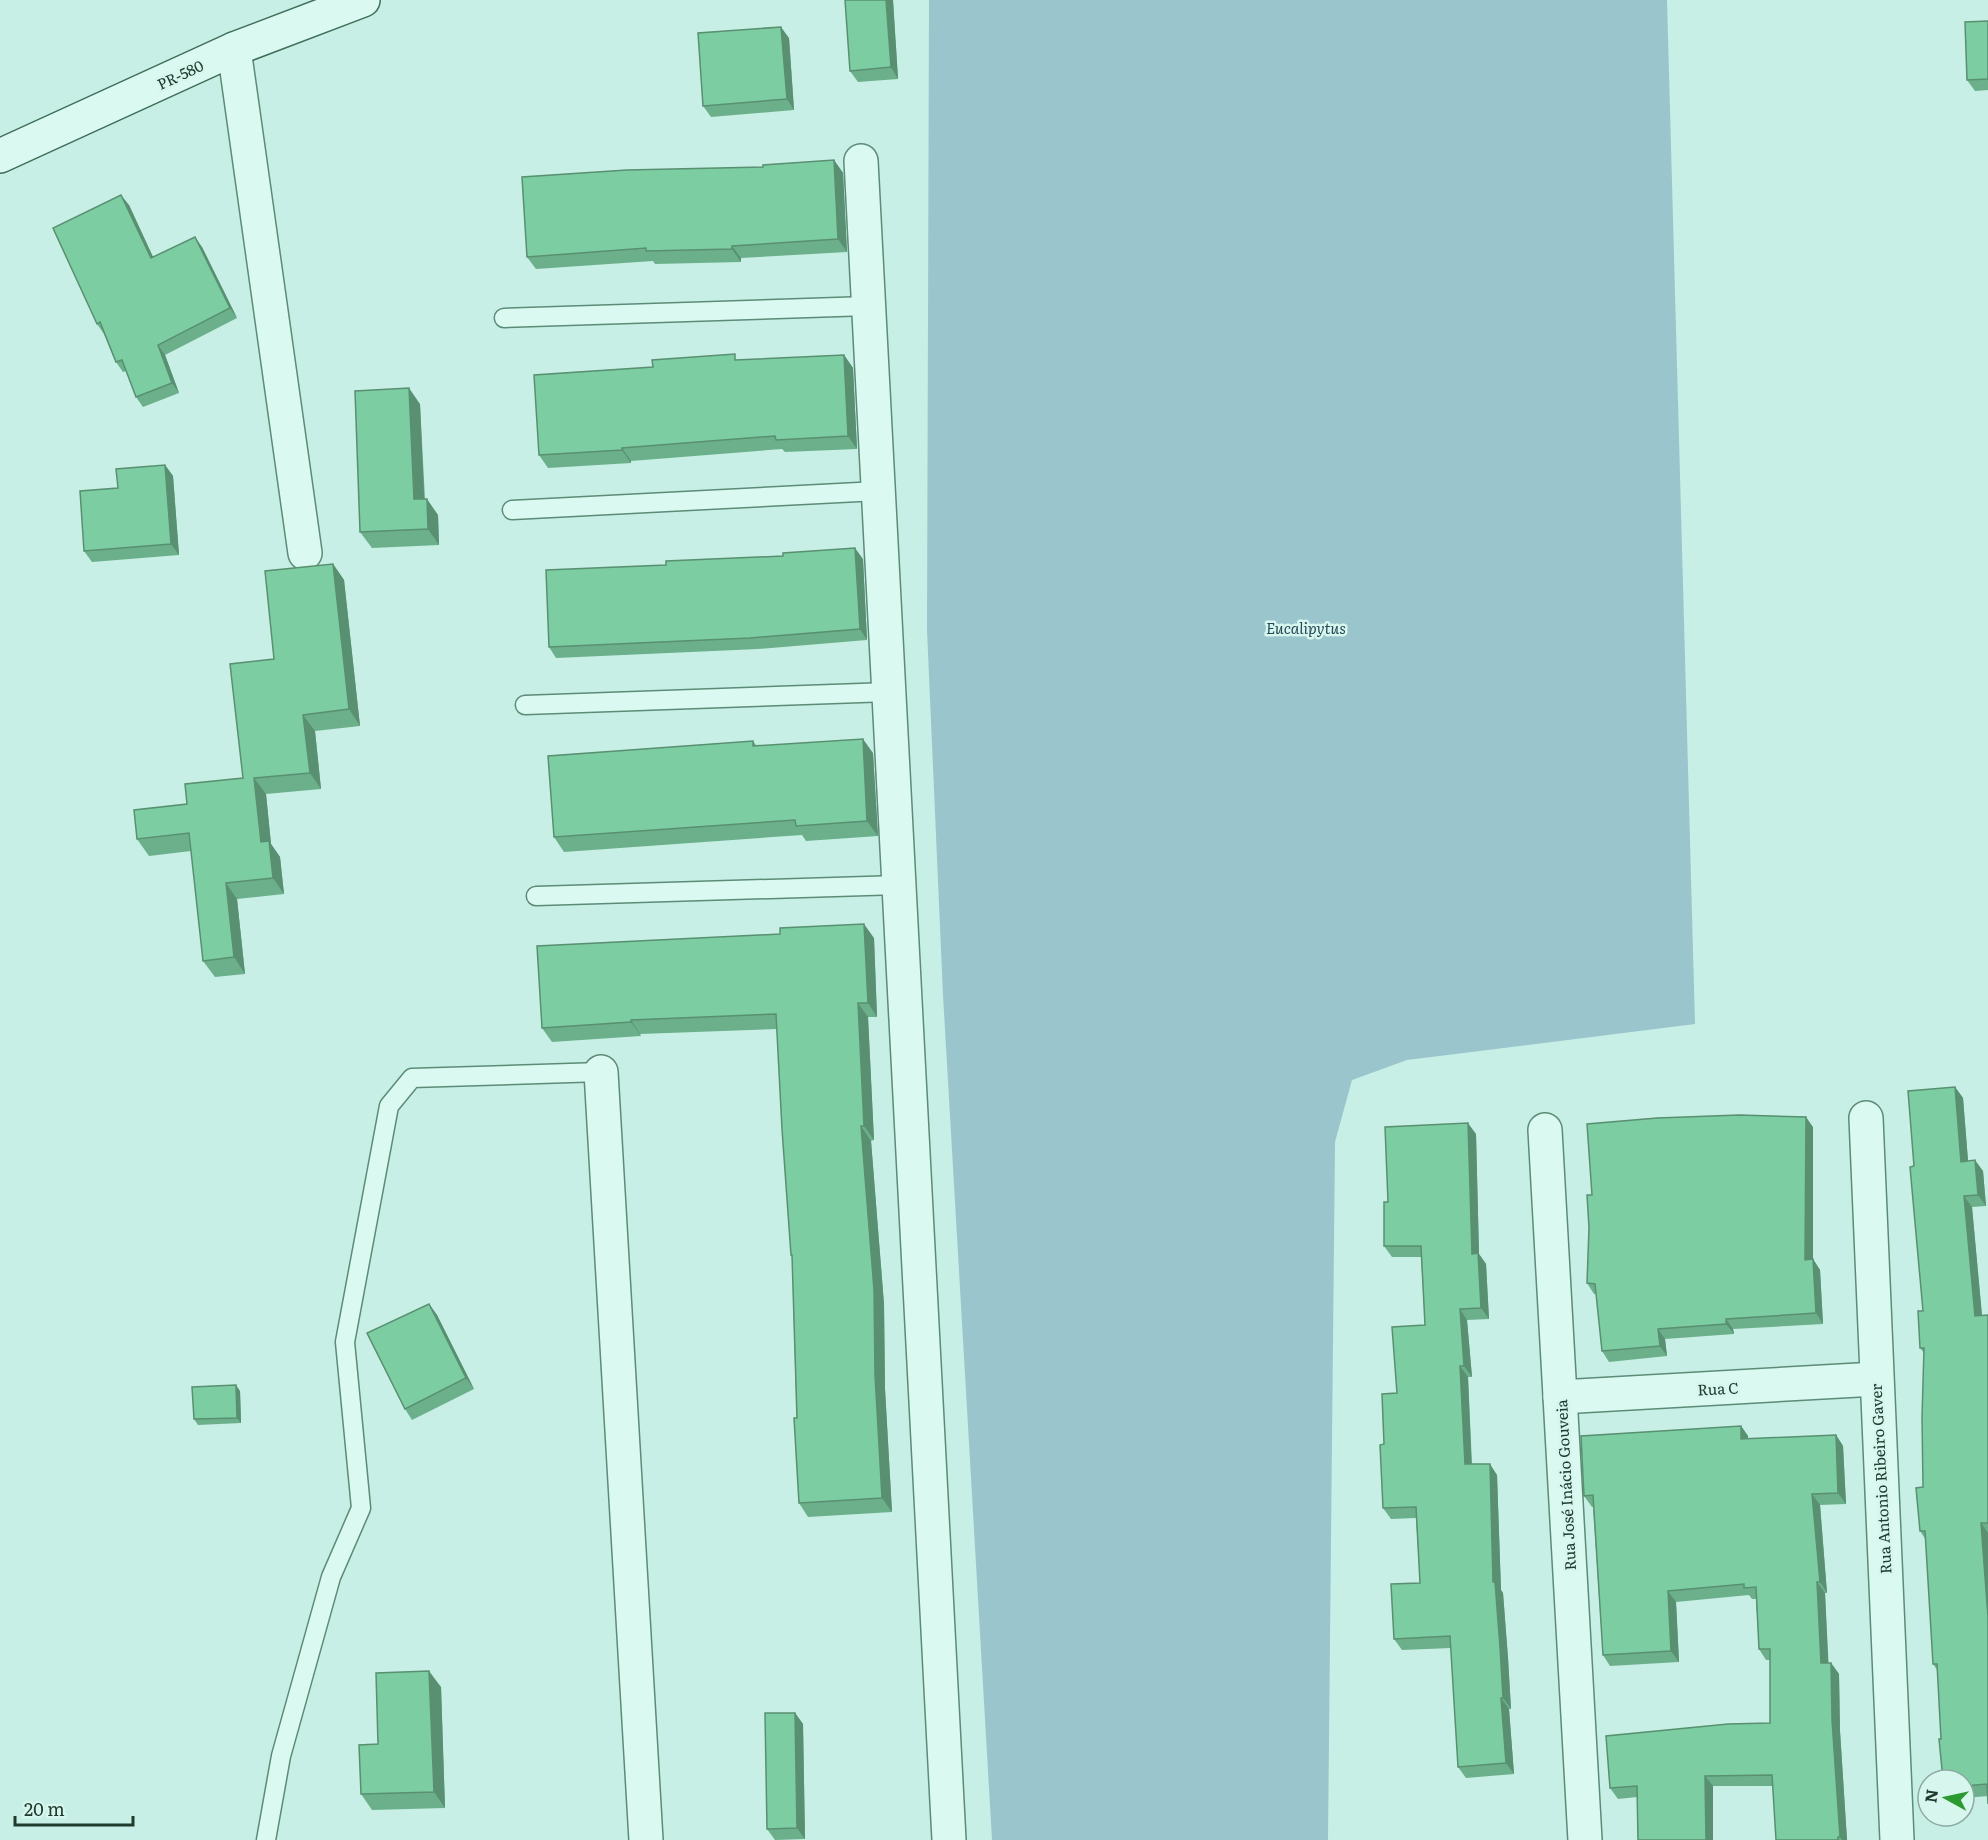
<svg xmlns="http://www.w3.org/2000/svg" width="1988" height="1840" font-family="Literata,serif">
<rect width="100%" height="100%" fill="#c7efe5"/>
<!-- green -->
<path fill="#9ac5cd" d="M 929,0 L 1667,0 L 1695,1024 L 1407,1060 L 1352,1080 L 1335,1142 L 1328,1840 L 992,1840 L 943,995 L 927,630 Z"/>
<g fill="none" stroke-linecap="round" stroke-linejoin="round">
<defs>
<g id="service">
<path d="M 504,318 L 868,306"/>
<path d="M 512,510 L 878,491"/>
<path d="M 525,705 L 889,692"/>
<path d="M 536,896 L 899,885"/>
<path d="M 266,1840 L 281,1756 L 331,1577 L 361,1508 L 345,1342 L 389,1106 L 412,1078 L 601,1072"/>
</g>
<g id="minor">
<path d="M 234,49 L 305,553"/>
<path d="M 861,161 L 949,1840"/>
<path d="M 601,1072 L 646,1840"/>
<path d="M 1866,1118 L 1897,1840"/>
<path d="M 1545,1130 L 1585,1840"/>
<path d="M 1560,1397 L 1876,1379"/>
</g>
<path id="secondary" d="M 0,156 L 234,49 L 363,0"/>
</defs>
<!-- service casing -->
<use href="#service" stroke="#5c8b77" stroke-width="21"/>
<!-- minor casing -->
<use href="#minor" stroke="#5c8b77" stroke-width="36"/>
<!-- secondary casing -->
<use href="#secondary" stroke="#3f6d58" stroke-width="36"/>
<!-- service -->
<use href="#service" stroke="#daf9f1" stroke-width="18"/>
<!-- minor -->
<use href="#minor" stroke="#daf9f1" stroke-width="33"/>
<!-- secondary -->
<use href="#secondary" stroke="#daf9f1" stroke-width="33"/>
</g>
<!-- wall -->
<g fill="#6cb08b">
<path d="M 845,0 L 893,0 L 898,79 L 858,82 L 850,71 Z"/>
<path d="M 1988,21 L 1988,90 L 1975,91 L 1967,80 Z"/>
<path d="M 789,38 L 794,110 L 711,117 L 703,106 Z"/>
<path d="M 834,160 L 843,173 L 847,252 L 741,258 L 741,262 L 655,264 L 653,261 L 536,269 L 527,257 L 763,167 Z"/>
<path d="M 129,205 L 153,257 L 202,247 L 237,318 L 165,355 L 179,393 L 143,407 L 136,397 L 126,371 L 123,372 L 116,362 L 104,334 L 97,324 Z"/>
<path d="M 844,355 L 853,368 L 857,449 L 785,452 L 782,449 L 631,461 L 631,463 L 548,468 L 539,455 L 653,367 L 739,360 Z"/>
<path d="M 420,404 L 425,499 L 438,515 L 439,545 L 372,548 L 360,532 Z"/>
<path d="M 165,465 L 173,476 L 179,555 L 92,562 L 84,551 Z"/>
<path d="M 863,559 L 867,640 L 758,649 L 556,658 L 549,647 Z"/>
<path d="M 333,564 L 344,580 L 360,726 L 315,731 L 321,789 L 266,794 L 271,844 L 280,857 L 284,894 L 237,899 L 245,974 L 215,977 L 203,961 L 191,851 L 149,856 L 137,839 L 187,804 L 243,778 Z"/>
<path d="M 753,741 L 756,745 L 873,753 L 878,836 L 806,841 L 802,835 L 564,852 L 554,837 Z"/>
<path d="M 874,938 L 877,1017 L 868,1017 L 874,1140 L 871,1141 L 884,1304 L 885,1389 L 892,1512 L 808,1517 L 799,1503 L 792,1257 L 791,1255 L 777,1029 L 640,1034 L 641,1036 L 552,1042 L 542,1028 Z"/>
<path d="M 1955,1087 L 1963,1098 L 1968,1161 L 1983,1171 L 1986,1206 L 1972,1207 L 1982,1315 L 1988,1315 L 1988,1803 L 1988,1796 L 1964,1798 L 1964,1780 L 1941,1739 L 1938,1671 L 1933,1664 L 1926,1540 L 1920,1531 L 1923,1487 L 1924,1353 L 1920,1348 L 1923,1311 L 1914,1166 Z"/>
<path d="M 1813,1127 L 1813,1259 L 1820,1270 L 1823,1324 L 1733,1329 L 1734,1334 L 1665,1339 L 1667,1356 L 1609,1362 L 1602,1351 L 1596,1294 L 1594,1294 L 1587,1283 L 1592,1195 Z"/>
<path d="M 1476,1134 L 1479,1254 L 1486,1264 L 1489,1319 L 1467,1320 L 1472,1377 L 1468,1377 L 1472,1464 L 1497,1475 L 1501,1590 L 1503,1593 L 1508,1658 L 1511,1709 L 1509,1709 L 1514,1774 L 1466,1778 L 1458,1767 L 1451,1648 L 1402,1650 L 1394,1639 L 1420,1583 L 1416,1518 L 1391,1519 L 1383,1508 L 1384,1444 L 1397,1393 L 1425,1325 L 1421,1257 L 1392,1257 L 1384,1246 L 1388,1202 Z"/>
<path d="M 429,1304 L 437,1315 L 474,1389 L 412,1420 L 405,1409 Z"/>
<path d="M 240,1391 L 241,1423 L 198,1425 L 194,1419 Z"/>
<path d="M 1741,1426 L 1748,1436 L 1748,1439 L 1836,1435 L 1843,1446 L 1846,1504 L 1820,1505 L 1827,1593 L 1825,1593 L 1828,1663 L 1831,1663 L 1839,1674 L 1840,1731 L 1847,1840 L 1776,1840 L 1773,1786 L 1713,1786 L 1713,1840 L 1638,1840 L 1637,1797 L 1618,1799 L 1610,1788 L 1770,1723 L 1770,1660 L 1766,1660 L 1759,1649 L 1756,1599 L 1752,1599 L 1749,1595 L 1676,1602 L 1679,1662 L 1610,1666 L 1603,1655 L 1593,1507 L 1592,1507 L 1584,1496 Z"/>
<path d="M 441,1687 L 445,1808 L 372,1810 L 361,1794 L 378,1744 Z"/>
<path d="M 795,1713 L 803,1724 L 805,1839 L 775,1840 L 767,1829 Z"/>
</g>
<!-- shaded-wall -->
<g fill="#589071">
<path d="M 886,0 L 893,0 L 898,79 L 891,67 Z"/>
<path d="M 781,27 L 789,38 L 794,110 L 787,99 Z"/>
<path d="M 834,160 L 843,173 L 847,252 L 838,239 Z"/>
<path d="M 121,195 L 129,205 L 158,268 L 151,258 Z"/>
<path d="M 195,237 L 202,247 L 237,318 L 230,308 Z"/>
<path d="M 732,246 L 741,258 L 741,262 L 732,249 Z"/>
<path d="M 158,345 L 165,355 L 179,393 L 172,383 Z"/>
<path d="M 844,355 L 853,368 L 857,449 L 848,436 Z"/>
<path d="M 409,388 L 420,404 L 425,516 L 414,499 Z"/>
<path d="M 622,448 L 631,461 L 631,463 L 622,450 Z"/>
<path d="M 165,465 L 173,476 L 179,555 L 171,544 Z"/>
<path d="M 427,499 L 438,515 L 439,545 L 428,529 Z"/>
<path d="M 855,548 L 863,559 L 867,640 L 860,629 Z"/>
<path d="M 333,564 L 344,580 L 360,726 L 349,709 Z"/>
<path d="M 303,715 L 315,731 L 321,789 L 310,773 Z"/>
<path d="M 863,739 L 873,753 L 878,836 L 867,821 Z"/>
<path d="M 254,778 L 266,794 L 271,844 L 280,857 L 284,894 L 273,878 L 261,842 Z"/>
<path d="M 226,883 L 237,899 L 245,974 L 234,957 Z"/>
<path d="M 864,924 L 874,938 L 877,1017 L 868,1003 Z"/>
<path d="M 858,1003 L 868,1017 L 874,1140 L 864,1126 Z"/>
<path d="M 631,1020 L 640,1034 L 641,1036 L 631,1022 Z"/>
<path d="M 1955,1087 L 1963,1098 L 1969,1173 L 1961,1162 Z"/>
<path d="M 1806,1117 L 1813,1127 L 1813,1259 L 1820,1270 L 1823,1324 L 1816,1313 L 1805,1260 Z"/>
<path d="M 1468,1123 L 1476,1134 L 1479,1254 L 1486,1264 L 1489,1319 L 1481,1308 L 1472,1254 Z"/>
<path d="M 861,1126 L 871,1141 L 884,1304 L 885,1389 L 892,1512 L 882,1498 Z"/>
<path d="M 1975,1160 L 1983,1171 L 1986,1206 L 1978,1195 Z"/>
<path d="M 1964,1196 L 1972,1207 L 1983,1327 L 1975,1316 Z"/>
<path d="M 429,1304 L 437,1315 L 474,1389 L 466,1378 Z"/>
<path d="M 1460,1309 L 1467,1320 L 1472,1377 L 1464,1366 Z"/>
<path d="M 1726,1319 L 1733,1329 L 1734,1334 L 1726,1324 Z"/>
<path d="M 1658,1329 L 1665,1339 L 1667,1356 L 1660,1346 Z"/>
<path d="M 1460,1366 L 1468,1377 L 1472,1475 L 1465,1464 Z"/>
<path d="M 236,1385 L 240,1391 L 241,1423 L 237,1418 Z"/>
<path d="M 1741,1426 L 1748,1436 L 1749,1450 L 1741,1439 Z"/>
<path d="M 1836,1435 L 1843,1446 L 1846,1504 L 1838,1493 Z"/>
<path d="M 1490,1464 L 1497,1475 L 1501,1590 L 1503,1593 L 1508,1658 L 1511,1709 L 1503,1698 L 1493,1582 Z"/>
<path d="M 1812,1494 L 1820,1505 L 1827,1593 L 1820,1582 Z"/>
<path d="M 1981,1523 L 1988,1533 L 1988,1617 Z"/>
<path d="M 1817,1582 L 1825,1593 L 1829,1674 L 1821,1663 Z"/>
<path d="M 1668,1591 L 1676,1602 L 1679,1662 L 1671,1651 Z"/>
<path d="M 1831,1663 L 1839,1674 L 1840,1731 L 1847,1840 L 1842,1840 L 1840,1837 L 1832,1720 Z"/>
<path d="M 429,1671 L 441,1687 L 445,1808 L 434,1792 Z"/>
<path d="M 1501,1698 L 1509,1709 L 1514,1774 L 1506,1763 Z"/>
<path d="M 795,1713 L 803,1724 L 805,1839 L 797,1828 Z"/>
<path d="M 1705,1776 L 1713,1786 L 1713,1840 L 1706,1840 Z"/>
</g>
<!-- building -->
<g fill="#7dcda2" stroke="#589071" stroke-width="1.5">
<path d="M 845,0 L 886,0 L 891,67 L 850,71 Z"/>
<path d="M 1988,21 L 1988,79 L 1967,80 L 1965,22 Z"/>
<path d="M 781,27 L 787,99 L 703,106 L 698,33 Z"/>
<path d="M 834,160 L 838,239 L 732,246 L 732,249 L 646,251 L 646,248 L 527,257 L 522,177 L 627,170 L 763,167 L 763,165 Z"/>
<path d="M 121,195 L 151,258 L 195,237 L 230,308 L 158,345 L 172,383 L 136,397 L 122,360 L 116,362 L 100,322 L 97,324 L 53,228 Z"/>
<path d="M 735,354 L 735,360 L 844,355 L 848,436 L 776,440 L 775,436 L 622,448 L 622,450 L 539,455 L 534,375 L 653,367 L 652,360 Z"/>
<path d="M 409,388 L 414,499 L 427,499 L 428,529 L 360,532 L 355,391 Z"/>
<path d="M 165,465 L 171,544 L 84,551 L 80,491 L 118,488 L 116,469 Z"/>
<path d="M 855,548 L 860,629 L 750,638 L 549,647 L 546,570 L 666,565 L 666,561 L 783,556 L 783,553 Z"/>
<path d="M 333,564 L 349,709 L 303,715 L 310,773 L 254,778 L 261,842 L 269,841 L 273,878 L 226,883 L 234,957 L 203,961 L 189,833 L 137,839 L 134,810 L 187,804 L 185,784 L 243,778 L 230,664 L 274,659 L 265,571 Z"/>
<path d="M 863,739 L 867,821 L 796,826 L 795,820 L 554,837 L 548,756 L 753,741 L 753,746 Z"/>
<path d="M 864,924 L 868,1003 L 858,1003 L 864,1126 L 861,1126 L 874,1290 L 875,1375 L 882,1498 L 799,1503 L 794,1418 L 797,1418 L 792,1255 L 791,1255 L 782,1129 L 776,1014 L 631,1020 L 631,1022 L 542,1028 L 537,946 L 780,934 L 780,928 Z"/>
<path d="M 1955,1087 L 1961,1162 L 1975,1160 L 1978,1195 L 1964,1196 L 1975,1316 L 1988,1315 L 1988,1523 L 1981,1523 L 1988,1617 L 1988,1804 L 1987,1784 L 1964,1786 L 1964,1780 L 1943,1780 L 1939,1739 L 1941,1739 L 1937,1664 L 1933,1664 L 1925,1531 L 1920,1531 L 1916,1488 L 1923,1487 L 1922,1418 L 1924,1348 L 1920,1348 L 1918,1311 L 1923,1311 L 1910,1167 L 1914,1166 L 1908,1091 Z"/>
<path d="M 1739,1115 L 1806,1117 L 1805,1260 L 1813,1259 L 1816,1313 L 1726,1319 L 1726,1324 L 1658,1329 L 1660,1346 L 1602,1351 L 1595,1284 L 1587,1283 L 1589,1228 L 1587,1195 L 1592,1195 L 1587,1124 L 1657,1118 Z"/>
<path d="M 1468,1123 L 1472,1254 L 1478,1253 L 1481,1308 L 1460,1309 L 1464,1366 L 1460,1366 L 1465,1464 L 1490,1464 L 1493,1582 L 1495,1582 L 1500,1647 L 1503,1698 L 1501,1698 L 1506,1763 L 1458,1767 L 1450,1636 L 1394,1639 L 1391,1584 L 1420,1583 L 1416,1507 L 1383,1508 L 1380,1445 L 1384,1444 L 1382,1394 L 1397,1393 L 1392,1327 L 1425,1325 L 1421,1246 L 1384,1246 L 1384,1202 L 1388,1202 L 1385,1127 Z"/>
<path d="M 429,1304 L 466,1378 L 405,1409 L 367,1333 Z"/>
<path d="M 236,1385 L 237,1418 L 194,1419 L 192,1387 Z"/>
<path d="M 1741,1426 L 1741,1439 L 1836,1435 L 1838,1493 L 1812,1494 L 1820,1582 L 1817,1582 L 1821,1663 L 1831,1663 L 1832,1720 L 1840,1837 L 1838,1837 L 1838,1840 L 1776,1840 L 1772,1775 L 1705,1776 L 1706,1840 L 1638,1840 L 1637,1786 L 1610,1788 L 1606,1736 L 1728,1724 L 1770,1723 L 1770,1649 L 1759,1649 L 1756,1587 L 1744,1588 L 1744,1584 L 1668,1591 L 1671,1651 L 1603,1655 L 1593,1495 L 1584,1496 L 1581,1436 Z"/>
<path d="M 429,1671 L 434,1792 L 361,1794 L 359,1745 L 378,1744 L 376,1673 Z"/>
<path d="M 765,1713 L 795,1713 L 797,1828 L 767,1829 Z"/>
</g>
<g text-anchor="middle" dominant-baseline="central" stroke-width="5" stroke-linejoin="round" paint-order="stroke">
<!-- street labels -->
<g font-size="15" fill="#203b2e" stroke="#d6f6ee">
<text transform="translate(180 74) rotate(-25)">PR-580</text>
<text transform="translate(1718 1388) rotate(-3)">Rua C</text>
<text transform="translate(1880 1479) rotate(-93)">Rua Antonio Ribeiro Gaver</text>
<text transform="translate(1565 1485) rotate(-93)">Rua José Inácio Gouveia</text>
</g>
<!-- park labels -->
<g font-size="15" font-style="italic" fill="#264957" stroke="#d6f6ee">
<text x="1306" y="627">Eucalipytus</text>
</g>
</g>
<!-- north arrow -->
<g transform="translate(1946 1798) rotate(278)"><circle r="28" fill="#d6f6ee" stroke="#8daba1" stroke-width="1.5"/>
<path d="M0-4.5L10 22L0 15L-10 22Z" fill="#2b9a30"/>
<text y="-9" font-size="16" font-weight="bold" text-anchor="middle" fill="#203b2e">N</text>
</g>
<!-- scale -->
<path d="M15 1816v9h118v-9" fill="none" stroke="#203b2e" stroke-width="3"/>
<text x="24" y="1816" font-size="18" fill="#203b2e" stroke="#d6f6ee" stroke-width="4.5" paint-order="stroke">20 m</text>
</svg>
